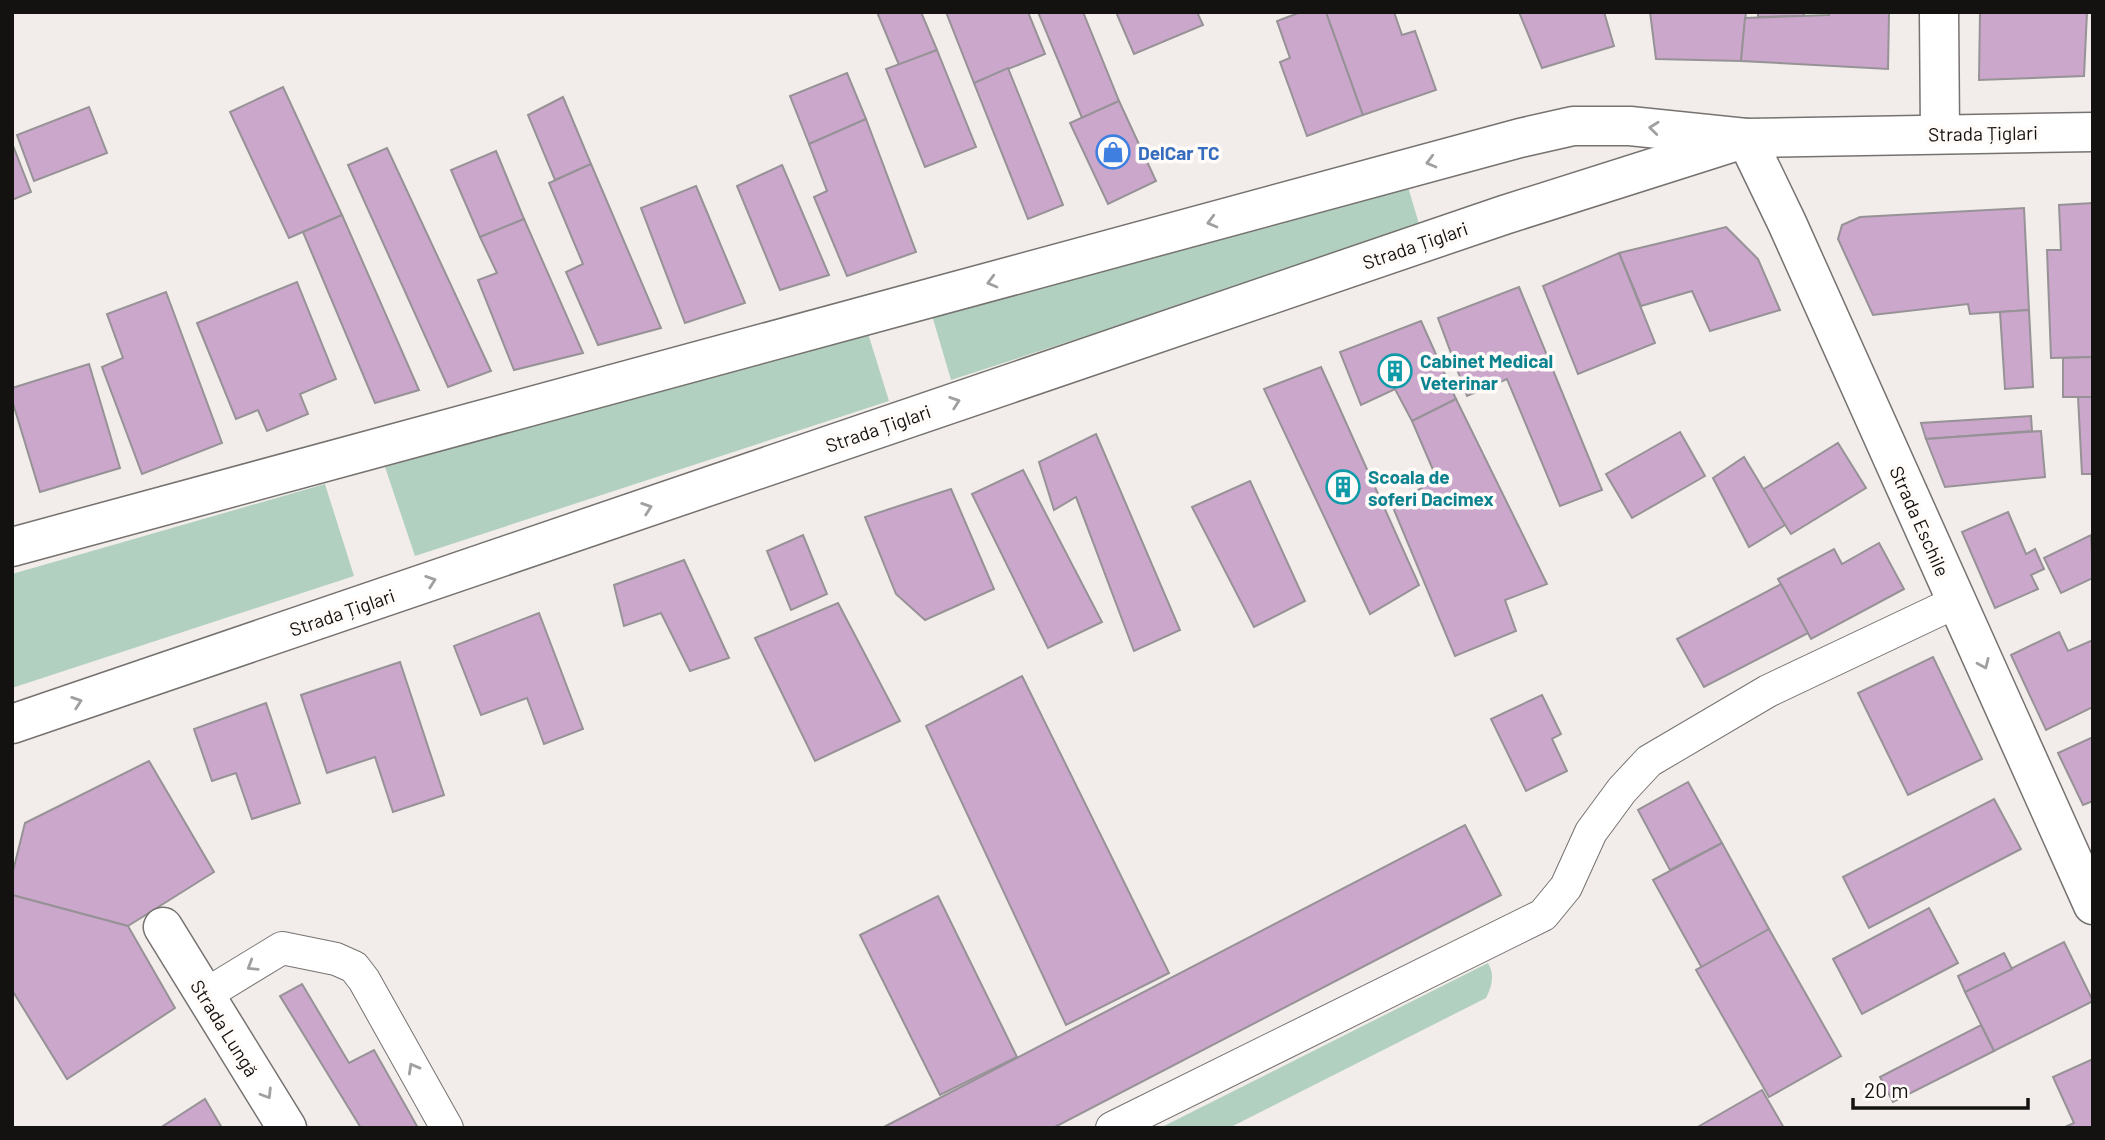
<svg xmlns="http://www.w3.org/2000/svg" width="2105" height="1140" font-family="Barlow,sans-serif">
<rect width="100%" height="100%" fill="#f2edea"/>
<!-- green -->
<g fill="#b2d0c0">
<path d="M 1405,177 L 1420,227 L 951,380 L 931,312 Z"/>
<path d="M 867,330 L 889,401 L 415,556 L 385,467 Z"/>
<path d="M 325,484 L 354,576 L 12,688 L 12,574 Z"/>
<path d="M 1488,963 C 1495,975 1492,986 1486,998 L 1229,1128 L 1160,1128 Z"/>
</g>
<!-- building -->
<g fill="#cba7cc" stroke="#969296" stroke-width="2">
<path d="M 877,12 L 921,12 L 937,50 L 899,65 Z"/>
<path d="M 946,12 L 1028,12 L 1045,54 L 974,83 Z"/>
<path d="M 1038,12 L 1083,12 L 1119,101 L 1082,118 Z"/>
<path d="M 1116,12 L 1197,12 L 1203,25 L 1134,54 Z"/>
<path d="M 1301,12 L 1326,12 L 1363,115 L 1307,136 L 1280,62 L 1290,58 L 1277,21 Z"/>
<path d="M 1326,12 L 1394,12 L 1402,35 L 1415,31 L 1436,90 L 1363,115 Z"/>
<path d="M 1519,12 L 1604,12 L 1614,46 L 1542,68 Z"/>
<path d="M 1650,12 L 1746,12 L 1741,61 L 1656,59 Z"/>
<path d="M 1758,12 L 1804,12 L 1804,16 L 1758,17 Z"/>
<path d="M 1829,12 L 1889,12 L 1888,69 L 1741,61 L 1745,18 L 1829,15 Z"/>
<path d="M 1980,12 L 2087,12 L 2084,76 L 1979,80 Z"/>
<path d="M 937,50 L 976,147 L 925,167 L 886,69 Z"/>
<path d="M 1008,68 L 1063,205 L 1028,219 L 974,83 Z"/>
<path d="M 847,73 L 866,119 L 809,144 L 790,96 Z"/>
<path d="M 283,87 L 342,215 L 289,238 L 230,112 Z"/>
<path d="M 563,97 L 591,164 L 555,180 L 528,115 Z"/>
<path d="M 1119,101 L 1156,181 L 1108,204 L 1070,123 Z"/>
<path d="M 89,107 L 107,153 L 34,181 L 17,135 Z"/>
<path d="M 866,119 L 916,252 L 847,276 L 814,197 L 827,191 L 809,144 Z"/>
<path d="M 12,143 L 31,192 L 12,200 Z"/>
<path d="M 387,148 L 491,371 L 448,387 L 348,165 Z"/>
<path d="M 496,151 L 524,219 L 480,237 L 451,170 Z"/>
<path d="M 591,164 L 661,328 L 598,345 L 566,272 L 583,264 L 549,183 Z"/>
<path d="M 782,165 L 829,275 L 780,290 L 737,186 Z"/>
<path d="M 696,186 L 745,303 L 685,323 L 641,208 Z"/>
<path d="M 2093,203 L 2093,357 L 2051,358 L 2047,250 L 2061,250 L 2059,205 Z"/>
<path d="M 2024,208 L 2029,310 L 1970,314 L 1968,304 L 1873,315 L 1838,239 L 1842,225 L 1860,217 Z"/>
<path d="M 342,215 L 419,390 L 375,403 L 303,232 Z"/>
<path d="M 524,219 L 583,353 L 514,370 L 478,280 L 497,273 L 480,237 Z"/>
<path d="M 1726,227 L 1758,259 L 1780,310 L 1710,331 L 1692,291 L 1641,306 L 1619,253 Z"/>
<path d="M 1619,253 L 1655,343 L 1578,374 L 1543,286 Z"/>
<path d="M 297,282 L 336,379 L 300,394 L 308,414 L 267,431 L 258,410 L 236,419 L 197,323 Z"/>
<path d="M 1519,287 L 1602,490 L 1560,506 L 1507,379 L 1467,396 L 1438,318 Z"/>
<path d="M 166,292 L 222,443 L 142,474 L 102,367 L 123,358 L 107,314 Z"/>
<path d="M 2029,310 L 2033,387 L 2005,389 L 2000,312 Z"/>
<path d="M 1421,321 L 1456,399 L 1412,421 L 1395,389 L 1361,405 L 1340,352 Z"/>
<path d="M 2093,357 L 2093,397 L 2063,397 L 2063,358 Z"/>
<path d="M 89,364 L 120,468 L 40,492 L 12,400 L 12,388 Z"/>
<path d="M 1321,367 L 1419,585 L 1370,614 L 1264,389 Z"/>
<path d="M 2078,397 L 2093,397 L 2093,474 L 2082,474 Z"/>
<path d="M 1456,399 L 1547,584 L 1505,600 L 1516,631 L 1455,656 L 1392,505 L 1437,479 L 1412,421 Z"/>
<path d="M 2031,416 L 2032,431 L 1926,439 L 1921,423 Z"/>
<path d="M 2041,431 L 2045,477 L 1945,487 L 1926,439 Z"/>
<path d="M 1680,432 L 1705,476 L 1632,518 L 1606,474 Z"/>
<path d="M 1096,434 L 1180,630 L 1134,651 L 1076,497 L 1054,510 L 1039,462 Z"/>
<path d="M 1838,443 L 1866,488 L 1791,534 L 1762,490 Z"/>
<path d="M 1744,457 L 1785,525 L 1749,547 L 1713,478 Z"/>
<path d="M 1023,470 L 1102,622 L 1048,648 L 972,494 Z"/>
<path d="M 1250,481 L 1305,601 L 1254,627 L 1192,507 Z"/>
<path d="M 951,489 L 994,589 L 925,620 L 896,594 L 865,517 Z"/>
<path d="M 2008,512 L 2026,554 L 2035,549 L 2044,569 L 2031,575 L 2038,589 L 1995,608 L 1962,532 Z"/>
<path d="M 803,535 L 827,594 L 791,610 L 767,551 Z"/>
<path d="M 2091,535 L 2093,578 L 2061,593 L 2044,558 Z"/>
<path d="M 1879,543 L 1904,589 L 1811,639 L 1778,579 L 1834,549 L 1842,564 Z"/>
<path d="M 684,560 L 729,658 L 690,671 L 661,613 L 624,626 L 614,585 Z"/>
<path d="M 1781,584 L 1808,633 L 1704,687 L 1677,639 Z"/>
<path d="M 838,603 L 900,721 L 815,761 L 755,638 Z"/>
<path d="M 539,613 L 583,729 L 544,744 L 527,698 L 481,715 L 454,646 Z"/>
<path d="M 2059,632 L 2068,651 L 2093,640 L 2093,707 L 2046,730 L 2011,655 Z"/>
<path d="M 1933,657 L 1982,759 L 1908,795 L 1858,693 Z"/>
<path d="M 400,662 L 444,795 L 393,812 L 375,757 L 327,773 L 301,695 Z"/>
<path d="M 1022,676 L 1169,973 L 1066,1025 L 926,726 Z"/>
<path d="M 1542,695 L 1561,734 L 1552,739 L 1567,771 L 1526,791 L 1491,719 Z"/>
<path d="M 266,703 L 300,803 L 252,819 L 236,773 L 212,781 L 194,729 Z"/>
<path d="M 2093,737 L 2093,801 L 2083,805 L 2058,753 Z"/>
<path d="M 149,761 L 214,872 L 128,926 L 12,895 L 12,875 L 25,823 Z"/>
<path d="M 1688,782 L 1722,843 L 1670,870 L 1638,810 Z"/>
<path d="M 1994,799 L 2021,849 L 1869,928 L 1843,877 Z"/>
<path d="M 1465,825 L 1501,895 L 1053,1128 L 882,1128 Z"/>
<path d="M 1722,843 L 1769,929 L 1702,968 L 1653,880 Z"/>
<path d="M 12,895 L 128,926 L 175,1008 L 67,1079 L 12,990 Z"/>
<path d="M 938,896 L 1017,1057 L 940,1095 L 860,935 Z"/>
<path d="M 1929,908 L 1958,963 L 1862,1014 L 1833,959 Z"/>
<path d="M 1769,929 L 1841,1056 L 1769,1097 L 1696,970 Z"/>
<path d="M 2064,942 L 2093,1001 L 1994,1051 L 1965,992 Z"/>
<path d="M 2004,953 L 2012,969 L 1965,992 L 1958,976 Z"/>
<path d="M 302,984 L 349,1063 L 374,1050 L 418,1128 L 361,1128 L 280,996 Z"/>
<path d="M 1981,1025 L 1994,1051 L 1893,1102 L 1880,1077 Z"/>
<path d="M 2093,1059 L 2093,1128 L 2063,1128 L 2074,1123 L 2053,1077 Z"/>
<path d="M 1762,1090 L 1784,1128 L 1696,1128 Z"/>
<path d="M 205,1099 L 222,1128 L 160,1128 Z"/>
</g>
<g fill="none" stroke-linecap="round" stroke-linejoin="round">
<defs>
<g id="service">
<path d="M 205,995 L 282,948 L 336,959 L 354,967 L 364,980 L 447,1128"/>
<path d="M 1112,1128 L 1543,915 L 1566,887 L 1591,832 L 1622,790 L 1649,761 L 1768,691 L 1956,602"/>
</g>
<g id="minor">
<path d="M 1939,12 L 1940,133"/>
<path d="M 1746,138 L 1787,223 L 2093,905"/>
<path d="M 163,927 L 287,1128"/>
</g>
<g id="tertiary">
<path d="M 12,547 L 1520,138 L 1573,126 L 1630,126 L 1746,138 L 2093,132"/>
<path d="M 12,724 L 1504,215 L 1731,143"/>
</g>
</defs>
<!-- service casing -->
<use href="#service" stroke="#767270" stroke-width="34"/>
<!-- minor casing -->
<use href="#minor" stroke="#767270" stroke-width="41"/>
<!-- tertiary casing -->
<use href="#tertiary" stroke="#767270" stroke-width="41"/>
<!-- service -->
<use href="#service" stroke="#fff" stroke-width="32"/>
<!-- minor -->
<use href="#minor" stroke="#fff" stroke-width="38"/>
<!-- tertiary -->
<use href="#tertiary" stroke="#fff" stroke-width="38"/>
</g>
<!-- one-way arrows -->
<defs><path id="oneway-chevron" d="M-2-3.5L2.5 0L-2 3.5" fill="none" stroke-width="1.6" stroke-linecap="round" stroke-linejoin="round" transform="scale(1.75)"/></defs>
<g stroke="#a1a0a0">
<use href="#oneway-chevron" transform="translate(1654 128) rotate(-174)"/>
<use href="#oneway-chevron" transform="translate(1431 162) rotate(165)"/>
<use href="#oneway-chevron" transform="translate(1212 222) rotate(165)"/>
<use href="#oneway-chevron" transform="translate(992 282) rotate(165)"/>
<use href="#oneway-chevron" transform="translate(955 402) rotate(-19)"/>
<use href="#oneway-chevron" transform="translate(647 508) rotate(-19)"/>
<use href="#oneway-chevron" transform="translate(431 581) rotate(-19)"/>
<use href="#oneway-chevron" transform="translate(1984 664) rotate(66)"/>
<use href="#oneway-chevron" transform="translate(77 702) rotate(-19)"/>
<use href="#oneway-chevron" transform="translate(252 966) rotate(148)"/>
<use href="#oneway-chevron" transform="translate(413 1068) rotate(-119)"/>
<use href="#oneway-chevron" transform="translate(267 1094) rotate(58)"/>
</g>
<!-- icons -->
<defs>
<symbol id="shop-ring" viewBox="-11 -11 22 22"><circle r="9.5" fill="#fefbf8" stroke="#3f7fe0" stroke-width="1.5"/><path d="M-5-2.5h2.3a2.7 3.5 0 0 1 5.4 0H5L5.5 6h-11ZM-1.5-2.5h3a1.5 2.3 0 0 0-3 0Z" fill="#3f7fe0"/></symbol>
<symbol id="building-ring" viewBox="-11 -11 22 22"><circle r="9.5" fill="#fefbf8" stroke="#0f9aa8" stroke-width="1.5"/><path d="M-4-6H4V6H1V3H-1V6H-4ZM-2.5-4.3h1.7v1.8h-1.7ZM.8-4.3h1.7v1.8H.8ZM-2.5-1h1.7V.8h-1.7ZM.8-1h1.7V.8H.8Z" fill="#0f9aa8"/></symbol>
</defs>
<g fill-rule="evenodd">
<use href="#shop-ring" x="1094" y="133" width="38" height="38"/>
<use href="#building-ring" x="1376" y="352" width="38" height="38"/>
<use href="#building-ring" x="1324" y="468" width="38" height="38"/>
</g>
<g text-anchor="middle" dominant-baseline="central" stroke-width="7" stroke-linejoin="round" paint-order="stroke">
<!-- street labels -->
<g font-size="19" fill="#131211" stroke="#fefbf8">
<text transform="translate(1983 133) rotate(-1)">Strada Țiglari</text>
<text transform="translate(1415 245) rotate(-19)">Strada Țiglari</text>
<text transform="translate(878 428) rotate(-19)">Strada Țiglari</text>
<text transform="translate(1920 521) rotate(66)">Strada Eschile</text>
<text transform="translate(342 612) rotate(-19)">Strada Țiglari</text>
<text transform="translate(225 1028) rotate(58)">Strada Lungă</text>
</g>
<!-- shop labels -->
<g font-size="19" font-weight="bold" fill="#366cbe" stroke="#fefbf8" text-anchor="start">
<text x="1138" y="152">DelCar TC</text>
</g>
<!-- culture labels -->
<g font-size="19" font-weight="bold" fill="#0d838f" stroke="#fefbf8" text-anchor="start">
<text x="1420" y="360">Cabinet Medical<tspan x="1420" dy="22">Veterinar</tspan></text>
<text x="1368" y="476">Scoala de<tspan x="1368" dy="22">soferi Dacimex</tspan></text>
</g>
</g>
<!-- border -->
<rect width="2105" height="1140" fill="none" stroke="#131211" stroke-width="28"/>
<!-- scale -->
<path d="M1853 1098v10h175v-10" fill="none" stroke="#131211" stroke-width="3.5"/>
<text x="1864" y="1098" font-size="21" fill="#131211" stroke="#fefbf8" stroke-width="5" paint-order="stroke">20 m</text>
</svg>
